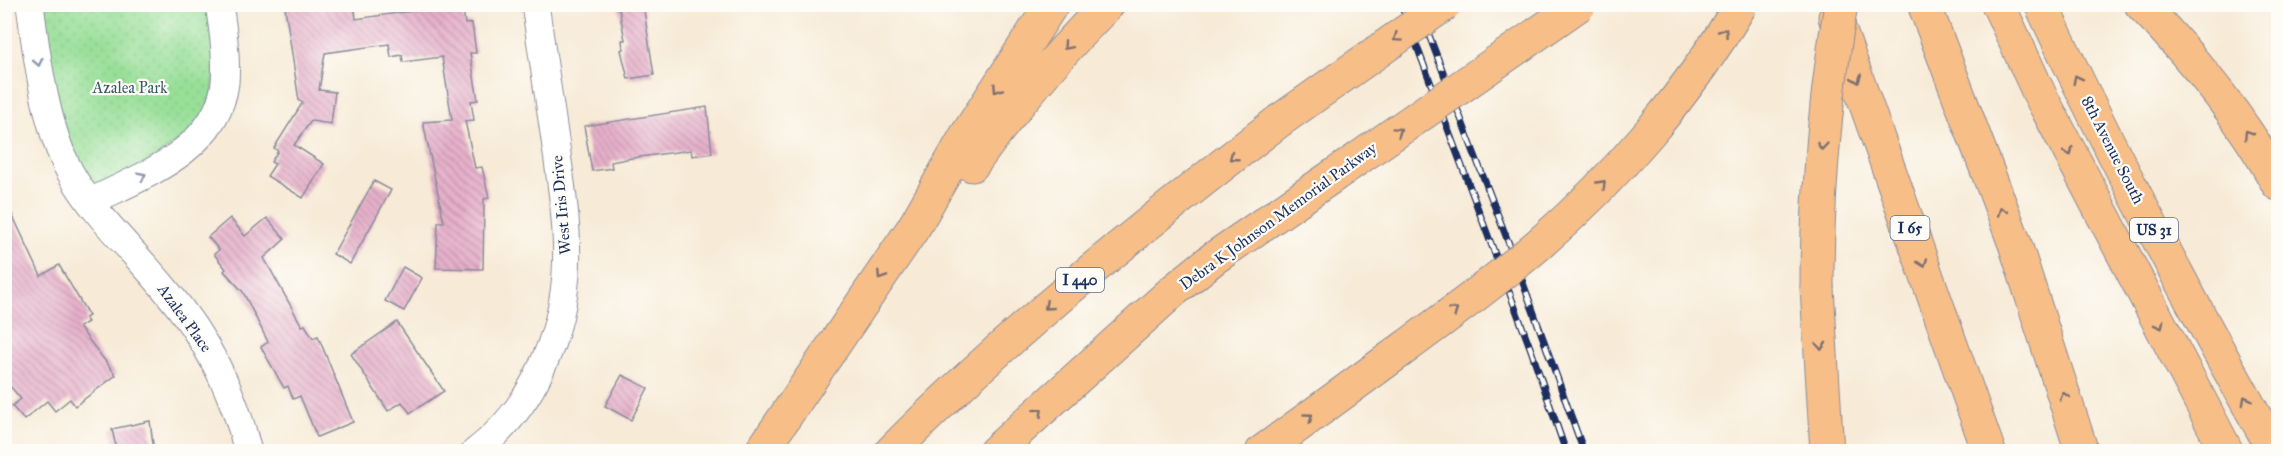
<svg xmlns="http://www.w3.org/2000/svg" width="2283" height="456" font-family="'IM FELL Great Primer',serif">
<defs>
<pattern id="grass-dots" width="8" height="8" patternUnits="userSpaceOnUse" patternTransform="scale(1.5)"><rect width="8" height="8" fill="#98df98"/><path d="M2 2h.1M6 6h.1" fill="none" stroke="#82c085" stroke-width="1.8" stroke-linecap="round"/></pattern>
<pattern id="building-back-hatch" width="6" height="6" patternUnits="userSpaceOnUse" patternTransform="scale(1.5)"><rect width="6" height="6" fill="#e7b1ca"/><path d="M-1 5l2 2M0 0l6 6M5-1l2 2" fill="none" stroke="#ba90a7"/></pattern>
</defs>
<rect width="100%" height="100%" fill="#fdfcf7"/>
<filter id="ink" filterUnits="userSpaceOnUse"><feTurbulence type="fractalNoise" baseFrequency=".0167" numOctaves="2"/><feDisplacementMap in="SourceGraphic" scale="12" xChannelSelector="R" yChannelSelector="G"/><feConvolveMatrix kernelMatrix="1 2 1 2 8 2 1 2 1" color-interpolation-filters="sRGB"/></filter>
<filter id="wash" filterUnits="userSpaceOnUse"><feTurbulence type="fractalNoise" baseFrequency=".008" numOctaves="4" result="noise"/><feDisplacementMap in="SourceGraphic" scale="24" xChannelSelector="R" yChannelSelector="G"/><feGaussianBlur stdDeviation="1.35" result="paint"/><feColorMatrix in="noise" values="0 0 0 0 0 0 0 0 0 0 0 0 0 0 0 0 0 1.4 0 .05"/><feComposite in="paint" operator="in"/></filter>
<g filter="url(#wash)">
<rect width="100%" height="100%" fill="#f7ead6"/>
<!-- grass -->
<path fill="url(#grass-dots)" stroke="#5a877b" stroke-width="1.5" d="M 30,5 L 219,5 L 212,119 L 90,202 L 80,187 Z"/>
<g id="blocks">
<!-- building -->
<g fill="url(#building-back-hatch)">
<path d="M 300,4 L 354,4 L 356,19 L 447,6 L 447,9 L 463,7 L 465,24 L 472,23 L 476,53 L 470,53 L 478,100 L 471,101 L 474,120 L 465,121 L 475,168 L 482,167 L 489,198 L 484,199 L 483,269 L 436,268 L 438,222 L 444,222 L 423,122 L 452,120 L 442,57 L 403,62 L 402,55 L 391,57 L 389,44 L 325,53 L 319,90 L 335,92 L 331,124 L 311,121 L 294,145 L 324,164 L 303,198 L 267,176 L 275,164 L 271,162 L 278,151 L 274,148 L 303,102 L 299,101 L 285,7 Z"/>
<path d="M 618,4 L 643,4 L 654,75 L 628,79 L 621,50 L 623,49 L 622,40 L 625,40 Z"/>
<path d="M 707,107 L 712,153 L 692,156 L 691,150 L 632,158 L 611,162 L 612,168 L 592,171 L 584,126 Z"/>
<path d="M 374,181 L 391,190 L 350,264 L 333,254 Z"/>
<path d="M 4,197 L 41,276 L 59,265 L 89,316 L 85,318 L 88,322 L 79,327 L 116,375 L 75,406 L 70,399 L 55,411 L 47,401 L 24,420 L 12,406 L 21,399 L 4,379 Z"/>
<path d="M 230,218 L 245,236 L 267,218 L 285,239 L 264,258 L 302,326 L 305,325 L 313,338 L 318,336 L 353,422 L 317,437 L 300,396 L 293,399 L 288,386 L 284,388 L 261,347 L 268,342 L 243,292 L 224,271 L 226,269 L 214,254 L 219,250 L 208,237 Z"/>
<path d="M 403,267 L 422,278 L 404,311 L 385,301 Z"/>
<path d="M 397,322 L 444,391 L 410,413 L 402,402 L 388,411 L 351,354 Z"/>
<path d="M 622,375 L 648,388 L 631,420 L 605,406 Z"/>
<path d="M 150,421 L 154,452 L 117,452 L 112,429 Z"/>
</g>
</g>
</g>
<g filter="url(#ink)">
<use href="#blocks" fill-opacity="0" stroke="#898c9a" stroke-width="1.5"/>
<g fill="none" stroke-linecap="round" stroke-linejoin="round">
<defs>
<g id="minor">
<path d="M 30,4 C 36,53 46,129 70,172 C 94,215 133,250 164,288 C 205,336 234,390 248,452"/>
<path d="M 90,202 C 142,176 217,150 225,83 C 227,57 223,30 219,4"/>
<path d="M 475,452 C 504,430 525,403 540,371 C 579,291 567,224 555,140 C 548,95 542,49 535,4"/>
</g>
<g id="primary">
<path d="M 1998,4 L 2039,93 L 2227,452"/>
<path d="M 2041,4 C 2112,157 2192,305 2275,452"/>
</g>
<g id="motorway">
<path d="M 1924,4 L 2015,244 L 2082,452"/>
<path d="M 2141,4 C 2194,59 2242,117 2278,184"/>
<path d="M 1835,17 L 1989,452"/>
<path d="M 972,165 C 1013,108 1058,54 1108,4"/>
<path d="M 1817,288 L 1827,452"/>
<path d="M 761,452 L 914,227 L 966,136 L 1052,4"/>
<path d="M 891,452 C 1011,331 1144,225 1279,121"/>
<path d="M 995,452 L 1173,291 L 1214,258 L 1333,176"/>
<path d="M 1262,452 L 1407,346"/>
</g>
</defs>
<!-- minor casing -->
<use href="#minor" stroke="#898c9a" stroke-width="29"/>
<!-- primary casing -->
<use href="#primary" stroke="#898c9a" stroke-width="35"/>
<!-- motorway casing -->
<use href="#motorway" stroke="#898c9a" stroke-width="35"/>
<!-- minor -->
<use href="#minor" stroke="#fff" stroke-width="27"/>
<!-- primary -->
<use href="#primary" stroke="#f7be88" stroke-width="33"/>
<!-- motorway -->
<use href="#motorway" stroke="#f7be88" stroke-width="33"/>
<defs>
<g id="rail">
<path d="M 1401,4 L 1531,350 L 1566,452"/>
<path d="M 1417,4 L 1509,244 L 1584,452"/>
</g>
</defs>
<!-- rail casing -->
<use href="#rail" stroke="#1b2f5e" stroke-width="7"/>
<!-- rail -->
<use href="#rail" stroke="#fdfcf7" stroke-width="4.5" stroke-dasharray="14" stroke-linecap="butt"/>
<defs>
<g id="motorway-bridge">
<path d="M 1279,121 L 1445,4"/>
<path d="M 1333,176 L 1580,4"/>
<path d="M 1817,288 C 1817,192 1825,99 1841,4"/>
<path d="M 1407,346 C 1452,313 1496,281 1538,245 C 1617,177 1688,94 1741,4"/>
</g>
</defs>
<!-- motorway-bridge casing -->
<use href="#motorway-bridge" stroke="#898c9a" stroke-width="35" stroke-linecap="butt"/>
<!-- motorway-bridge -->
<use href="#motorway-bridge" stroke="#f7be88" stroke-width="33"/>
</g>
<!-- one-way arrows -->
<defs><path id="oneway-chevron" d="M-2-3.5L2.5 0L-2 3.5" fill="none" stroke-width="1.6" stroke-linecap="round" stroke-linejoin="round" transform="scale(1.5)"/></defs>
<g stroke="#7e6f71">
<use href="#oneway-chevron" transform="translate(1724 32) rotate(-56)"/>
<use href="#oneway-chevron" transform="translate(1397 38) rotate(145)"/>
<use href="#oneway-chevron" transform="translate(1067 46) rotate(131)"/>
<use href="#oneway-chevron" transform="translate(1857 79) rotate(70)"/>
<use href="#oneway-chevron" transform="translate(2077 79) rotate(-117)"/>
<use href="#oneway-chevron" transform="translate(997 89) rotate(124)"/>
<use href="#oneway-chevron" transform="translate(1398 131) rotate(-35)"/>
<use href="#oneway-chevron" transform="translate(2248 134) rotate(-123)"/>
<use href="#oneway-chevron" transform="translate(1822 146) rotate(95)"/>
<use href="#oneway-chevron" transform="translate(2069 152) rotate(63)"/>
<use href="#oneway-chevron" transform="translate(1233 157) rotate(142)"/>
<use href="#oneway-chevron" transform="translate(1602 184) rotate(-46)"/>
<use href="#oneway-chevron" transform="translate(2002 211) rotate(-110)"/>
<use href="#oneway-chevron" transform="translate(1923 263) rotate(71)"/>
<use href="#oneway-chevron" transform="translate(881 276) rotate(123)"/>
<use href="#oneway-chevron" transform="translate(1048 306) rotate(139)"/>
<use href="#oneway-chevron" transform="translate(1454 311) rotate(-36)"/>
<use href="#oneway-chevron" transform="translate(2160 325) rotate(62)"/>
<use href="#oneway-chevron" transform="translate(1821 346) rotate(87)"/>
<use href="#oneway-chevron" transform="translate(2064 396) rotate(-108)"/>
<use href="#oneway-chevron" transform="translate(2246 400) rotate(-118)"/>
<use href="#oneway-chevron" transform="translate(1039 412) rotate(-42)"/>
<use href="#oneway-chevron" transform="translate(1309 417) rotate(-36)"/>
</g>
<g stroke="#8d97ae">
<use href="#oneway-chevron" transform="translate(38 62) rotate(78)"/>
<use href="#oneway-chevron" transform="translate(142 176) rotate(-27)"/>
</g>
</g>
<g text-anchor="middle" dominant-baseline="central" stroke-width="4.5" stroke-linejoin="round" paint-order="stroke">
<!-- shield labels -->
<g fill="#fdfcf7" stroke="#5f6c8c" stroke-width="1.5">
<rect x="1890.5" y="216" width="39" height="24" rx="4.5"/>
<rect x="2130" y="218" width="48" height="24" rx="4.5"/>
<rect x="1056" y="268" width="48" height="24" rx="4.5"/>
</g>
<g font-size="15" font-weight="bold" fill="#1b2f5e">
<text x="1910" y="228">I 65</text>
<text x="2154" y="230">US 31</text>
<text x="1080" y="280">I 440</text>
</g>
<!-- park labels -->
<g font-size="16" fill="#3a5b6c" stroke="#fdfcf7">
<text x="130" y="87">Azalea Park</text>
</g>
<!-- street labels -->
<g font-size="16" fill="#1b2f5e" stroke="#fdfcf7">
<text transform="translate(2113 150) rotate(63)">8th Avenue South</text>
<text transform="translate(561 205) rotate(-95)">West Iris Drive</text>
<text transform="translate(1278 216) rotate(-36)">Debra K Johnson Memorial Parkway</text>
<text transform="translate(185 318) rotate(54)">Azalea Place</text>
</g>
</g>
<!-- margin -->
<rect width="2283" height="456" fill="none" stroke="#fdfcf7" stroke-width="24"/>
</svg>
